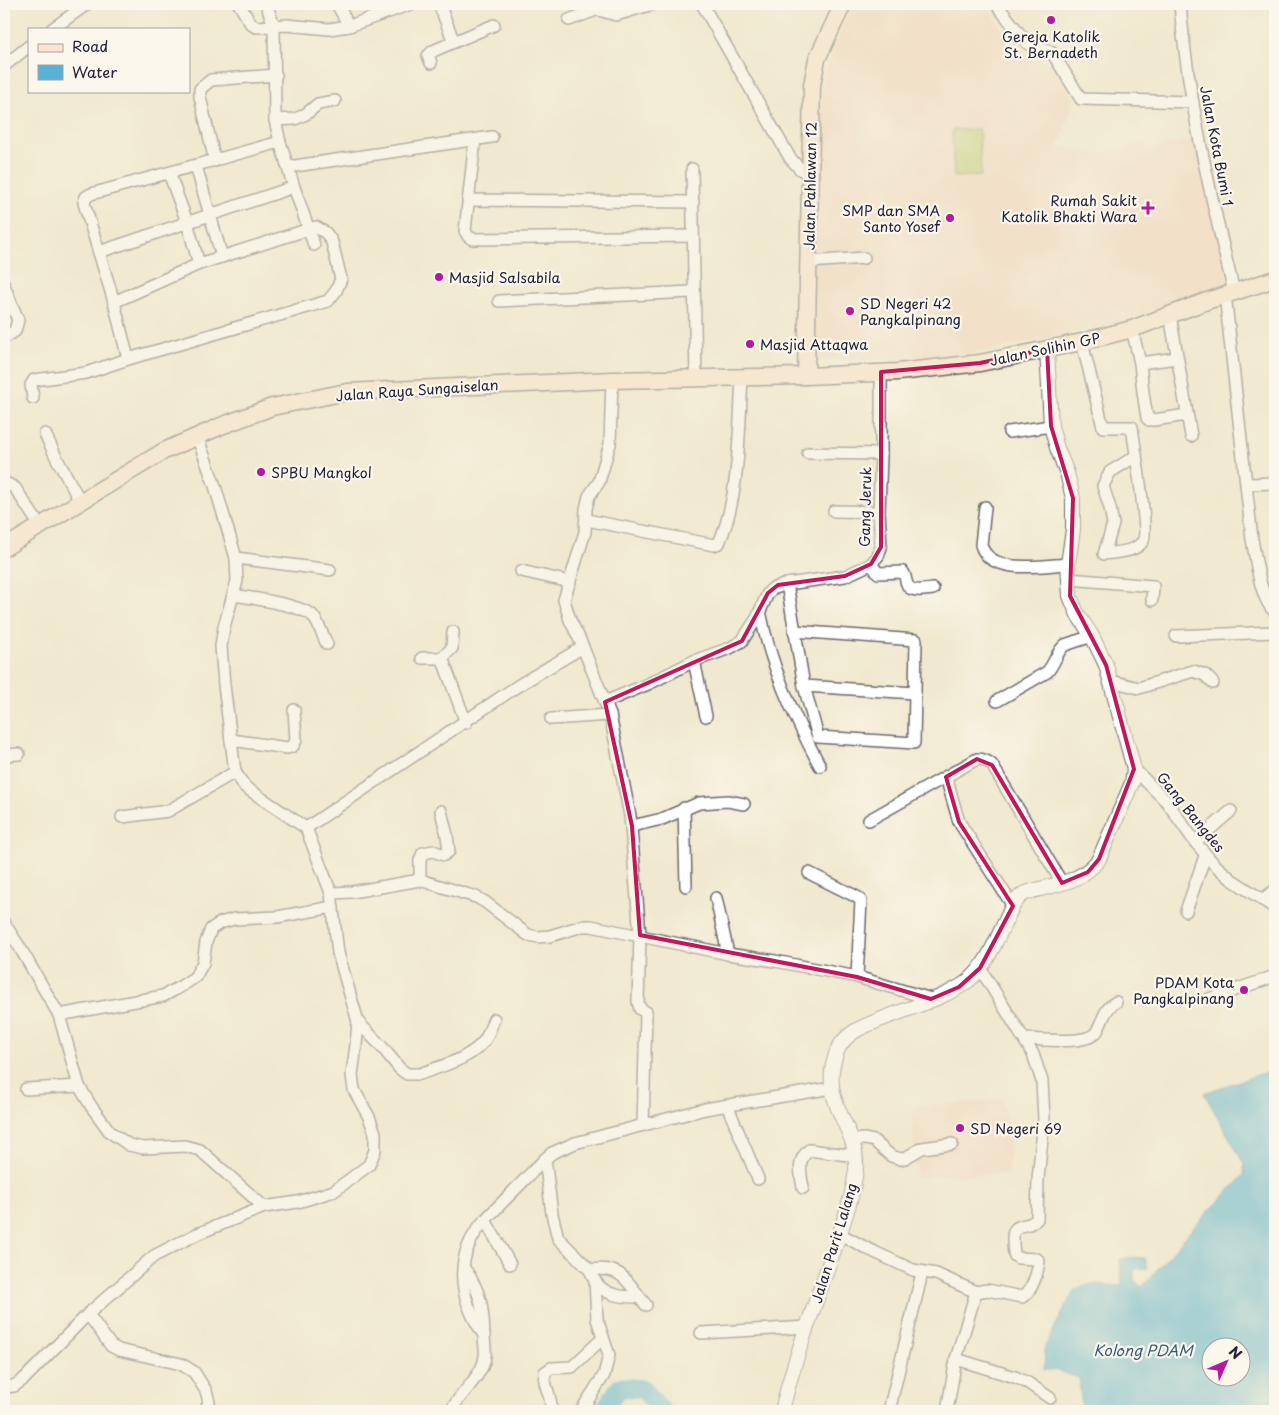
<svg xmlns="http://www.w3.org/2000/svg" width="1279" height="1415" font-family="'Playpen Sans',sans-serif">
<rect width="100%" height="100%" fill="#fbf7ec"/>
<filter id="ink" filterUnits="userSpaceOnUse"><feTurbulence type="fractalNoise" baseFrequency=".02" numOctaves="2"/><feDisplacementMap in="SourceGraphic" scale="10" xChannelSelector="R" yChannelSelector="G"/><feConvolveMatrix kernelMatrix="1 2 1 2 8 2 1 2 1" color-interpolation-filters="sRGB"/></filter>
<filter id="wash" filterUnits="userSpaceOnUse"><feTurbulence type="fractalNoise" baseFrequency=".0096" numOctaves="4" result="noise"/><feDisplacementMap in="SourceGraphic" scale="20" xChannelSelector="R" yChannelSelector="G"/><feGaussianBlur stdDeviation="1.12" result="paint"/><feColorMatrix in="noise" values="0 0 0 0 0 0 0 0 0 0 0 0 0 0 0 0 0 1.4 0 .05"/><feComposite in="paint" operator="in"/></filter>
<g filter="url(#wash)">
<rect width="100%" height="100%" fill="#f0e9cf"/>
<!-- built -->
<g fill="#f3d4be">
<path d="M 851,4 L 987,4 L 1007,37 L 1005,43 L 1060,68 L 1075,101 L 1059,146 L 1099,154 L 1147,142 L 1149,149 L 1196,140 L 1229,283 L 1109,327 L 938,360 L 812,360 L 813,259 L 824,74 Z"/>
<path d="M 1002,1100 L 1010,1139 L 1008,1174 L 916,1177 L 912,1118 L 915,1106 Z"/>
</g>
<!-- green -->
<path fill="#bbcc6f" stroke="#6e7755" d="M 979,129 L 981,176 L 954,177 L 952,130 Z"/>
<!-- water -->
<path fill="#57b3d5" stroke="#3c6a88" fill-rule="evenodd" d="M 1275,1069 L 1275,1411 L 1082,1411 L 1079,1378 L 1055,1370 L 1044,1370 L 1045,1346 L 1075,1289 L 1092,1284 L 1122,1286 L 1120,1259 L 1133,1257 L 1145,1258 L 1148,1268 L 1134,1269 L 1134,1280 L 1142,1287 L 1192,1229 L 1244,1175 L 1244,1164 L 1204,1093 ZM 1212,1348 L 1242,1348 L 1242,1378 L 1212,1378 Z"/>
<g fill="none" stroke-linecap="round" stroke-linejoin="round">
<!-- river -->
<path stroke="#57b3d5" stroke-width="19" d="M 603,1411 L 620,1387 L 643,1389 L 662,1411"/>
</g>
</g>
<g filter="url(#ink)">
<g fill="none" stroke-linecap="round" stroke-linejoin="round">
<defs>
<g id="minor">
<path d="M 239,4 L 251,24 L 256,27 L 287,25 L 329,29 L 349,26 L 411,4"/>
<path d="M 337,4 L 349,26"/>
<path d="M 702,4 L 790,158 L 800,169 L 810,175"/>
<path d="M 996,4 L 1027,43 C 1035,49 1046,47 1053,54 L 1081,99 L 1193,102"/>
<path d="M 1180,4 C 1188,101 1211,197 1234,292"/>
<path d="M 569,20 L 596,10 L 599,10 L 616,15 L 653,4"/>
<path d="M 52,29 L 87,4"/>
<path d="M 454,42 L 494,25"/>
<path d="M 431,63 L 428,56 L 433,51 L 454,42 L 439,4"/>
<path d="M 4,66 L 29,46"/>
<path d="M 275,120 L 295,119 L 306,114 L 318,104 L 335,101"/>
<path d="M 475,140 L 465,231 L 468,236 L 472,239 L 693,236"/>
<path d="M 215,161 L 200,97 L 200,89 L 211,80 L 276,75"/>
<path d="M 196,166 L 222,257"/>
<path d="M 288,167 L 492,137"/>
<path d="M 692,169 L 696,378"/>
<path d="M 169,173 L 187,222 L 199,264"/>
<path d="M 294,187 L 314,245"/>
<path d="M 468,200 L 693,202"/>
<path d="M 99,252 L 294,187 L 280,142 L 275,120 L 274,25 L 266,4"/>
<path d="M 809,262 L 864,258"/>
<path d="M 4,285 L 18,320 L 15,331 L 4,338"/>
<path d="M 1225,294 L 1252,539 C 1256,559 1260,600 1275,612"/>
<path d="M 499,301 L 693,292"/>
<path d="M 114,302 L 84,203 L 86,197 L 91,194 L 280,142"/>
<path d="M 1170,315 L 1191,436"/>
<path d="M 1132,329 L 1140,363 L 1143,392 L 1147,418 L 1149,420 L 1154,420 L 1187,415"/>
<path d="M 1082,342 L 1103,427 L 1132,427 C 1134,443 1149,533 1143,541 C 1135,553 1115,552 1104,554 L 1113,524 L 1110,508 L 1103,486 L 1110,472 L 1136,456"/>
<path d="M 1140,363 L 1177,358"/>
<path d="M 612,380 L 610,444 L 599,482 L 589,496 L 586,509 L 585,532 L 564,600 L 570,620 L 580,640 L 610,715 L 630,816 L 640,935 L 638,1002 L 640,1009 L 646,1012 L 646,1014 L 643,1125"/>
<path d="M 33,398 L 31,385 L 34,380 L 86,373 L 128,359 L 328,301 L 336,291 L 341,279 L 332,242 L 326,233 L 316,227 L 199,264 L 114,302 L 128,359"/>
<path d="M 1009,432 L 1051,426"/>
<path d="M 45,434 L 57,459 L 80,501"/>
<path d="M 197,436 L 215,486 L 236,558 L 237,581 L 224,627 L 221,646 L 224,685 L 235,772 L 245,787 L 306,828 L 331,893 L 352,892 L 420,880 L 476,897 L 485,902 L 528,935 L 538,937 L 550,936 L 582,926 L 591,926 L 728,954 L 775,961 L 857,977 L 931,999"/>
<path d="M 808,453 L 881,454"/>
<path d="M 4,482 L 15,488 L 40,526"/>
<path d="M 1247,484 L 1275,483"/>
<path d="M 985,507 L 981,545 C 990,576 1045,565 1068,564"/>
<path d="M 834,511 L 879,512"/>
<path d="M 587,520 L 714,545 L 719,543 C 740,497 739,427 742,377"/>
<path d="M 236,558 L 330,570"/>
<path d="M 871,564 L 878,573 L 903,572 C 906,576 905,579 907,584 C 910,593 925,590 933,589"/>
<path d="M 521,571 L 570,582"/>
<path d="M 1069,579 L 1153,586 L 1152,600"/>
<path d="M 787,584 L 804,686 L 818,737 L 914,743 L 916,640 L 794,631"/>
<path d="M 234,595 C 251,598 302,605 313,616 C 319,624 323,636 327,644"/>
<path d="M 760,611 C 770,665 794,717 820,766"/>
<path d="M 1176,636 L 1275,632"/>
<path d="M 422,658 L 440,658 L 443,660 L 466,723"/>
<path d="M 442,658 L 452,648 L 453,632"/>
<path d="M 694,661 L 706,716"/>
<path d="M 1111,681 L 1139,688 L 1193,671 L 1205,675 L 1213,683"/>
<path d="M 804,686 L 915,693"/>
<path d="M 997,701 L 1047,672 C 1055,664 1056,652 1065,645 L 1092,636"/>
<path d="M 605,702 L 648,684 L 694,661 L 730,648 L 742,641 L 757,618 L 768,593 L 772,589 L 787,584 L 845,576 L 871,564 L 878,556 L 881,547 L 879,512 L 881,454 L 881,372"/>
<path d="M 551,719 L 610,715"/>
<path d="M 231,740 L 287,748 L 293,746 L 296,740 L 294,710"/>
<path d="M 4,755 L 19,754"/>
<path d="M 1134,769 L 1167,802 L 1195,842 L 1214,864 L 1231,879 L 1275,908"/>
<path d="M 946,777 L 959,822 L 1013,906"/>
<path d="M 684,808 L 686,886"/>
<path d="M 122,817 L 168,811 L 235,772"/>
<path d="M 869,820 L 977,759 C 983,759 987,760 992,765 L 1062,883"/>
<path d="M 632,826 L 662,819 L 699,803 L 728,801 L 744,804"/>
<path d="M 306,828 L 519,685 L 583,647"/>
<path d="M 1195,842 L 1231,811"/>
<path d="M 809,873 L 857,897 L 861,901 L 857,977"/>
<path d="M 420,880 L 420,860 L 423,853 L 433,851 L 444,855 L 449,851 L 447,835 L 441,811"/>
<path d="M 716,898 L 728,954"/>
<path d="M 1262,900 L 1275,890"/>
<path d="M 1186,911 L 1205,856"/>
<path d="M 4,923 L 19,946 L 59,1015 L 79,1086 L 91,1106 L 110,1132 L 129,1145 L 143,1148 L 185,1146 L 200,1150 L 264,1207"/>
<path d="M 1209,999 L 1275,976"/>
<path d="M 59,1015 L 163,996 L 180,987 L 195,977 L 203,963 L 206,942 L 211,929 L 220,923 L 234,919 L 277,917 L 333,907"/>
<path d="M 358,1022 L 382,1047 L 400,1069 L 407,1074 L 420,1074 C 441,1066 471,1059 485,1040 C 489,1034 491,1026 494,1019"/>
<path d="M 1024,1039 C 1039,1039 1089,1046 1097,1031 C 1104,1019 1104,1009 1116,1002"/>
<path d="M 26,1089 L 79,1086"/>
<path d="M 727,1105 L 758,1179"/>
<path d="M 852,1140 L 865,1139 L 874,1141 L 891,1156 L 901,1159 L 905,1158 L 922,1148 L 952,1144"/>
<path d="M 545,1159 L 552,1214 L 558,1238 L 590,1270 L 595,1281 L 597,1319 L 609,1355 L 604,1375 L 581,1411"/>
<path d="M 803,1188 C 801,1174 796,1161 809,1150 L 856,1156"/>
<path d="M 485,1220 L 510,1264"/>
<path d="M 840,1234 L 868,1249 L 913,1270 L 936,1274 L 976,1292 L 956,1359 L 947,1411"/>
<path d="M 590,1270 C 624,1265 627,1283 646,1305"/>
<path d="M 595,1281 C 605,1296 622,1297 639,1297"/>
<path d="M 976,1292 L 987,1290 L 1022,1297 C 1032,1292 1038,1272 1039,1261 L 1037,1259 L 1018,1258 L 1015,1256 C 1013,1251 1013,1246 1013,1240 C 1012,1219 1028,1230 1037,1219 L 1038,1179 L 1044,1119 L 1042,1081 L 1033,1054 L 980,968"/>
<path d="M 88,1314 L 111,1346 L 119,1350 L 181,1364 L 194,1372 L 206,1391 L 209,1402 L 205,1411"/>
<path d="M 701,1333 L 808,1327"/>
<path d="M 484,1335 C 458,1297 453,1256 485,1220 L 545,1159 L 552,1153 L 575,1143 L 705,1109 L 832,1088"/>
<path d="M 956,1359 L 1015,1377 L 1028,1383 L 1050,1398"/>
<path d="M 4,1387 L 14,1386 L 24,1379 L 88,1314 L 154,1256 L 197,1234 L 264,1207 L 298,1202 L 334,1191 L 369,1165 L 375,1150 L 375,1133 L 369,1117 L 354,1090 L 352,1075 L 356,1045 L 358,1022 L 338,953 L 331,893"/>
<path d="M 451,1411 C 459,1395 474,1384 482,1367 C 487,1357 485,1348 484,1337 C 483,1308 482,1293 464,1268"/>
<path d="M 551,1411 C 553,1397 542,1385 545,1372 L 551,1368 L 572,1367 L 603,1338"/>
<path d="M 889,1411 L 922,1273"/>
</g>
<path id="tertiary" d="M 782,1411 C 794,1358 815,1305 833,1253 C 842,1226 853,1198 856,1169 C 859,1130 824,1107 833,1065 C 835,1057 836,1050 841,1044 C 851,1030 867,1025 882,1019 C 909,1008 946,998 968,981 C 987,966 996,940 1006,920 C 1010,911 1014,901 1022,895 C 1029,891 1037,890 1044,888 C 1065,883 1085,878 1099,859 L 1132,783 L 1134,769 L 1106,665 L 1092,636 L 1078,615 L 1070,596 L 1068,564 L 1073,530 L 1073,498 L 1067,473 L 1057,448 L 1051,426 L 1047,349"/>
<g id="secondary">
<path d="M 806,376 L 812,85 L 817,59 L 843,4"/>
<path d="M 4,548 L 164,451 L 221,426 L 272,407 L 347,392 L 612,380 L 806,376 L 898,372 L 980,363 L 1082,342 L 1132,329 L 1207,301 L 1275,279"/>
</g>
</defs>
<!-- minor casing -->
<use href="#minor" stroke="#6a686f" stroke-width="14"/>
<!-- tertiary casing -->
<use href="#tertiary" stroke="#6a686f" stroke-width="16"/>
<!-- secondary casing -->
<use href="#secondary" stroke="#6a686f" stroke-width="19"/>
<!-- minor -->
<use href="#minor" stroke="#fff" stroke-width="11"/>
<!-- tertiary -->
<use href="#tertiary" stroke="#fff" stroke-width="14"/>
<!-- secondary -->
<use href="#secondary" stroke="#fde4d0" stroke-width="16"/>
</g>
</g>
<!-- marked area -->
<path d="M0 0H1279V1415H0ZM 1047,349 L 1051,426 L 1073,498 L 1070,596 L 1106,665 L 1134,769 L 1099,859 L 1088,872 L 1062,883 L 992,765 L 977,759 L 946,777 L 959,822 L 1013,906 L 980,968 L 959,987 L 931,999 L 857,977 L 640,935 L 632,826 L 605,702 L 742,641 L 768,593 L 778,585 L 845,576 L 871,564 L 881,547 L 881,372 L 980,363 Z" fill="#f0e9cf" fill-opacity=".55" fill-rule="evenodd"/>
<path fill="none" stroke="#c2185b" stroke-width="4" stroke-linejoin="round" d="M 1047,349 L 1051,426 L 1073,498 L 1070,596 L 1106,665 L 1134,769 L 1099,859 L 1088,872 L 1062,883 L 992,765 L 977,759 L 946,777 L 959,822 L 1013,906 L 980,968 L 959,987 L 931,999 L 857,977 L 640,935 L 632,826 L 605,702 L 742,641 L 768,593 L 778,585 L 845,576 L 871,564 L 881,547 L 881,372 L 980,363 Z"/>
<!-- markers -->
<g fill="#b5179e" stroke="#fbf7ec" stroke-width="2">
<circle cx="1051" cy="20" r="5"/>
<path d="M1145.5 200.5h5v5h5v5h-5v5h-5v-5h-5v-5h5z"/>
<circle cx="950" cy="218" r="5"/>
<circle cx="439" cy="277" r="5"/>
<circle cx="850" cy="311" r="5"/>
<circle cx="750" cy="344" r="5"/>
<circle cx="261" cy="472" r="5"/>
<circle cx="1244" cy="990" r="5"/>
<circle cx="960" cy="1128" r="5"/>
</g>
<g text-anchor="middle" dominant-baseline="central" stroke-width="4.5" stroke-linejoin="round" paint-order="stroke">
<!-- poi labels -->
<g font-size="14" fill="#22223b" stroke="#fbf7ec" text-anchor="start">
<text x="1051" y="36" text-anchor="middle">Gereja Katolik<tspan x="1051" dy="16">St. Bernadeth</tspan></text>
<text x="1137" y="200" text-anchor="end">Rumah Sakit<tspan x="1137" dy="16">Katolik Bhakti Wara</tspan></text>
<text x="940" y="210" text-anchor="end">SMP dan SMA<tspan x="940" dy="16">Santo Yosef</tspan></text>
<text x="449" y="277">Masjid Salsabila</text>
<text x="860" y="303">SD Negeri 42<tspan x="860" dy="16">Pangkalpinang</tspan></text>
<text x="760" y="344">Masjid Attaqwa</text>
<text x="271" y="472">SPBU Mangkol</text>
<text x="1234" y="982" text-anchor="end">PDAM Kota<tspan x="1234" dy="16">Pangkalpinang</tspan></text>
<text x="970" y="1128">SD Negeri 69</text>
</g>
<!-- street labels -->
<g font-size="14" fill="#22223b" stroke="#fbf7ec">
<text transform="translate(1217 146) rotate(79)">Jalan Kota Bumi 1</text>
<text transform="translate(810 186) rotate(-89)">Jalan Pahlawan 12</text>
<text transform="translate(1045 349) rotate(-12)">Jalan Solihin GP</text>
<text transform="translate(417 390) rotate(-4)">Jalan Raya Sungaiselan</text>
<text transform="translate(865 507) rotate(-89)">Gang Jeruk</text>
<text transform="translate(1191 812) rotate(51)">Gang Bangdes</text>
<text transform="translate(834 1243) rotate(-73)">Jalan Parit Lalang</text>
</g>
<!-- water labels -->
<g font-size="15" font-style="italic" fill="#375c79" stroke="#fbf7ec">
<text x="1143" y="1349">Kolong PDAM</text>
</g>
</g>
<!-- margin -->
<rect width="1279" height="1415" fill="none" stroke="#fbf7ec" stroke-width="20"/>
<!-- legend -->
<rect x="28" y="28" width="162" height="65" fill="#fbf7ec" stroke="#a4a2a5"/>
<rect x="38" y="44" width="25" height="8" fill="#fde4d0" stroke="#a4a2a5"/>
<text x="72" y="52" font-size="15" fill="#22223b">Road</text>
<rect x="38" y="65" width="25" height="15" fill="#57b3d5" stroke="#a4a2a5"/>
<text x="72" y="78" font-size="15" fill="#22223b">Water</text>
<!-- north arrow -->
<g transform="translate(1226 1362) rotate(45)"><circle r="24" fill="#fbf7ec" stroke="#a4a2a5"/>
<path d="M0-4L9 19L0 12L-9 19Z" fill="#b5179e"/>
<text y="-8" font-size="14" font-weight="bold" text-anchor="middle" fill="#22223b">N</text>
</g>
</svg>
